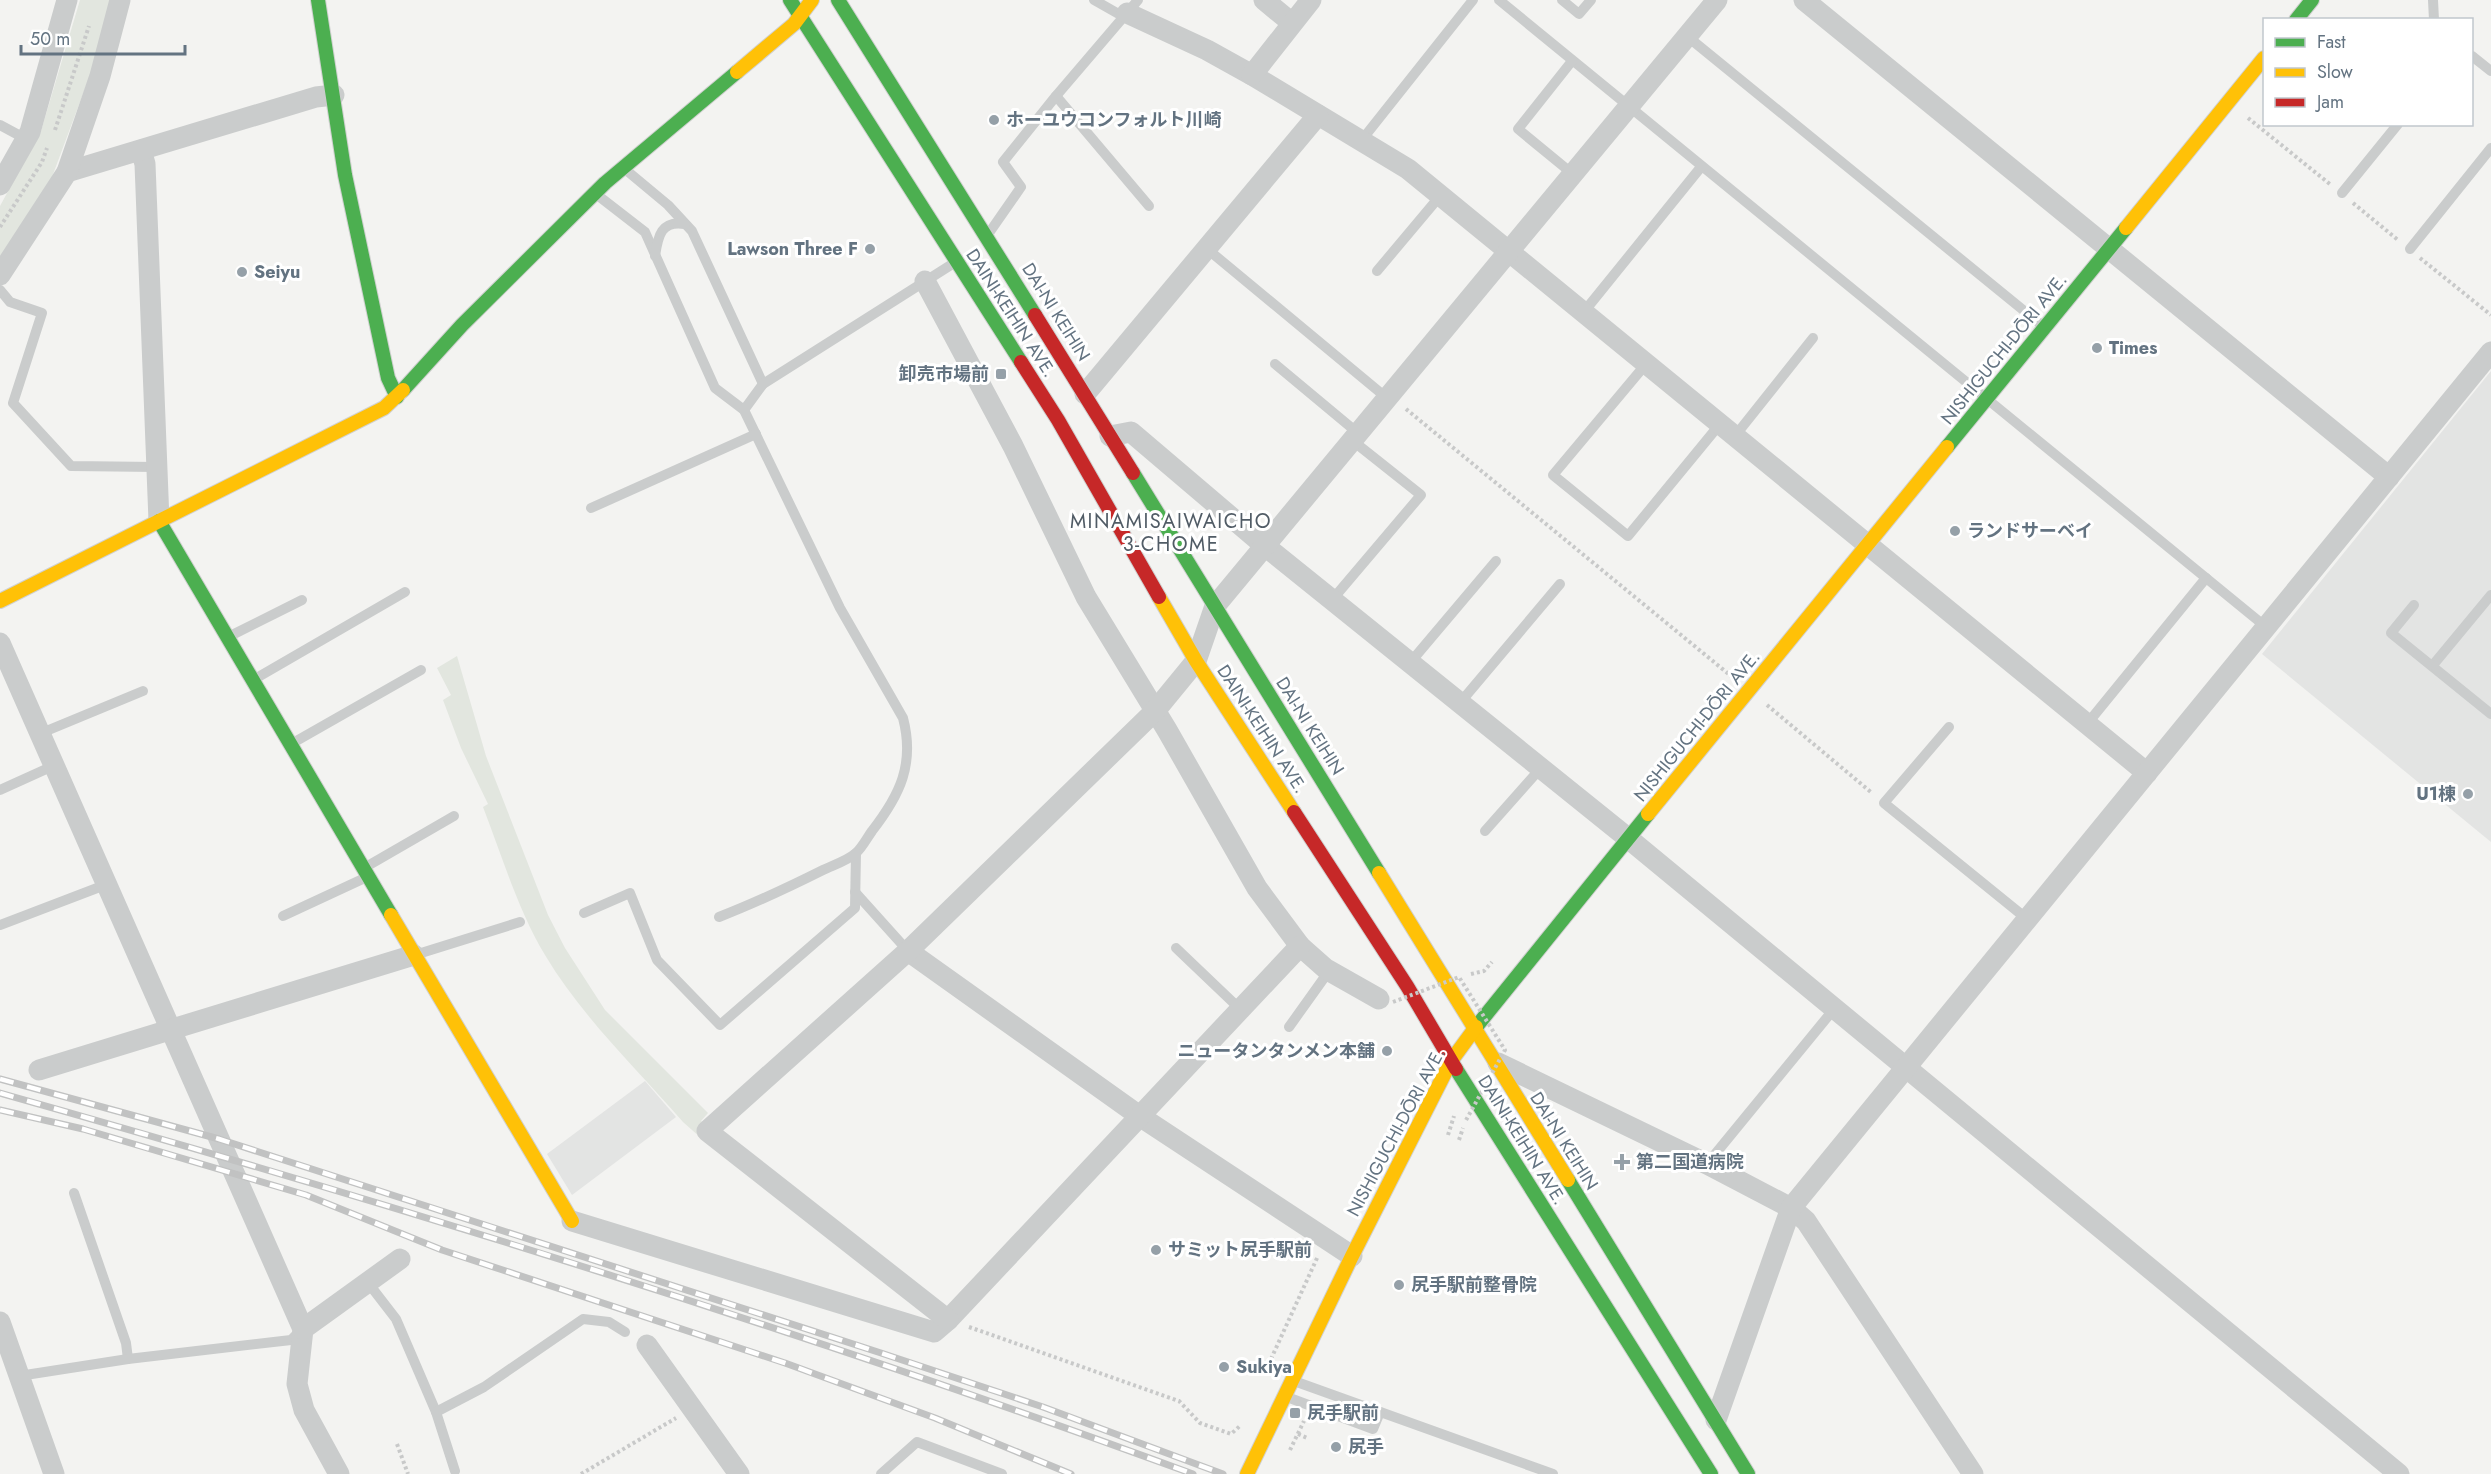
<svg xmlns="http://www.w3.org/2000/svg" width="2491" height="1474" font-family="Jost,'Noto Sans JP',sans-serif">
<rect width="100%" height="100%" fill="#f3f3f1"/>
<!-- built -->
<g fill="#e3e4e3">
<path d="M 2491,371 L 2491,842 L 2262,654 Z"/>
<path d="M 645,1081 L 676,1117 L 572,1195 L 547,1154 Z"/>
</g>
<!-- green -->
<g fill="#e2e6df">
<path d="M 80,0 L 113,0 L 93,67 L 52,177 L 0,257 L 0,206 L 41,131 Z"/>
<path d="M 457,656 L 486,756 L 548,915 L 565,948 L 605,1010 L 708,1113 L 701,1121 L 706,1125 L 701,1138 L 683,1122 C 636,1068 582,1017 545,955 C 518,910 502,856 483,807 L 488,804 L 461,748 L 443,700 L 451,695 L 437,668 Z"/>
</g>
<g fill="none" stroke-linecap="round" stroke-linejoin="round">
<defs>
<g id="fast">
<path d="M 318,0 L 345,175 L 388,378 L 397,397"/>
<path d="M 790,0 L 1021,362"/>
<path d="M 838,0 L 1035,315"/>
<path d="M 2296,20 L 2312,0"/>
<path d="M 403,390 L 462,325 L 605,183 L 737,72"/>
<path d="M 1947,447 L 2126,228"/>
<path d="M 1133,473 L 1379,873"/>
<path d="M 159,521 L 391,915"/>
<path d="M 1476,1027 L 1648,814"/>
<path d="M 1456,1069 L 1711,1474"/>
<path d="M 1568,1180 L 1748,1474"/>
</g>
<g id="slow">
<path d="M 737,72 L 794,24 L 812,0"/>
<path d="M 2126,228 L 2264,58"/>
<path d="M 1159,597 L 1196,661 L 1294,812"/>
<path d="M 0,601 L 384,408 L 403,390"/>
<path d="M 1648,814 L 1947,447"/>
<path d="M 1379,873 L 1568,1180"/>
<path d="M 391,915 L 572,1221"/>
<path d="M 1247,1474 L 1352,1256 L 1451,1061 L 1476,1027"/>
</g>
<g id="jam">
<path d="M 1035,315 L 1133,473"/>
<path d="M 1021,362 L 1058,420 L 1159,597"/>
<path d="M 1294,812 L 1407,986 L 1456,1069"/>
</g>
</defs>
<!-- fast casing -->
<use href="#fast" stroke="#d0d1d0" stroke-width="16"/>
<!-- slow casing -->
<use href="#slow" stroke="#d0d1d0" stroke-width="16"/>
<!-- jam casing -->
<use href="#jam" stroke="#d0d1d0" stroke-width="16"/>
<!-- path -->
<g stroke="#c8c9c9" stroke-width="4" stroke-dasharray="3 3" stroke-linecap="butt">
<path d="M 2248,118 L 2331,185"/>
<path d="M 55,130 L 89,26"/>
<path d="M 2353,203 L 2398,240"/>
<path d="M 0,227 L 42,162 L 47,148"/>
<path d="M 2420,258 L 2491,315"/>
<path d="M 1406,409 L 1731,676"/>
<path d="M 1767,705 L 1872,793"/>
<path d="M 1471,974 L 1484,971 L 1492,962"/>
<path d="M 1448,1135 L 1454,1116"/>
<path d="M 1459,1140 L 1463,1128"/>
<path d="M 969,1327 L 1179,1401 L 1200,1423 L 1231,1434 L 1241,1425"/>
<path d="M 1271,1359 L 1318,1256"/>
<path d="M 1298,1434 L 1307,1438"/>
<path d="M 397,1444 L 408,1474"/>
<path d="M 1290,1450 L 1304,1421"/>
<path d="M 581,1474 L 676,1418"/>
</g>
<!-- lane -->
<g stroke="#cacccc" stroke-width="10">
<path d="M 1094,0 L 1124,17"/>
<path d="M 1499,0 L 2266,627"/>
<path d="M 1562,0 L 1579,14 L 1591,0"/>
<path d="M 2433,0 L 2434,20"/>
<path d="M 1688,37 L 2044,327"/>
<path d="M 2472,56 L 2491,71"/>
<path d="M 1572,61 L 1518,129 L 1574,175"/>
<path d="M 1056,96 L 1149,206"/>
<path d="M 0,125 L 26,139"/>
<path d="M 1361,141 L 1473,0"/>
<path d="M 626,170 L 668,205 L 692,231 L 763,384"/>
<path d="M 2342,193 L 2398,124"/>
<path d="M 596,194 L 645,232 L 715,388 L 744,410 L 840,608 L 903,718 C 915,764 900,795 872,831 C 867,838 862,848 856,853 C 847,861 833,865 823,870 C 789,887 755,903 719,917"/>
<path d="M 989,233 L 1021,187 L 1003,162 L 1056,96 L 1138,0"/>
<path d="M 1206,248 L 1388,399"/>
<path d="M 2410,249 L 2491,148"/>
<path d="M 655,256 C 658,236 661,220 685,224"/>
<path d="M 1377,271 L 1440,196"/>
<path d="M 0,290 L 10,302 L 42,313 L 13,403 L 71,466 L 156,467"/>
<path d="M 1583,313 L 1701,167"/>
<path d="M 1275,364 L 1359,434"/>
<path d="M 1646,364 L 1553,475 L 1628,536 L 1720,424"/>
<path d="M 744,410 L 763,384 L 954,263"/>
<path d="M 1735,436 L 1813,338"/>
<path d="M 591,508 L 756,434"/>
<path d="M 1332,600 L 1421,495 L 1353,441"/>
<path d="M 2414,605 L 2391,633 L 2491,714"/>
<path d="M 228,637 L 302,600"/>
<path d="M 1409,664 L 1496,561"/>
<path d="M 2433,665 L 2491,595"/>
<path d="M 253,680 L 405,592"/>
<path d="M 1459,704 L 1560,584"/>
<path d="M 2087,724 L 2206,578"/>
<path d="M 1949,727 L 1884,803 L 2027,919"/>
<path d="M 39,734 L 143,691"/>
<path d="M 291,744 L 421,670"/>
<path d="M 0,790 L 53,766"/>
<path d="M 1485,831 L 1540,769"/>
<path d="M 364,868 L 454,816"/>
<path d="M 855,892 L 908,951"/>
<path d="M 584,913 L 630,893 L 657,960 L 720,1025 L 855,908 L 856,853"/>
<path d="M 283,916 L 367,877"/>
<path d="M 0,925 L 105,885"/>
<path d="M 1176,948 L 1241,1010"/>
<path d="M 418,954 L 520,922"/>
<path d="M 1289,1027 L 1329,971"/>
<path d="M 1707,1164 L 1834,1009"/>
<path d="M 74,1193 L 126,1343 L 128,1359"/>
<path d="M 369,1284 L 396,1319 L 436,1412 L 455,1471"/>
<path d="M 19,1376 L 128,1359 L 291,1340 L 300,1331"/>
<path d="M 1294,1381 L 1553,1474"/>
<path d="M 1287,1397 L 1373,1429 L 1380,1412"/>
<path d="M 436,1412 L 484,1387 L 583,1319 L 609,1322 L 625,1332"/>
<path d="M 881,1474 L 917,1442 L 1002,1474"/>
</g>
<!-- street -->
<g stroke="#cacccc" stroke-width="21">
<path d="M 1264,0 L 1292,23"/>
<path d="M 1804,0 L 2389,477"/>
<path d="M 1127,13 L 1207,50 L 1252,75 L 1408,169 L 2147,773"/>
<path d="M 1252,75 L 1311,0"/>
<path d="M 141,150 L 145,164 L 159,521"/>
<path d="M 67,172 L 316,97 L 334,95"/>
<path d="M 0,185 L 30,132 L 67,0"/>
<path d="M 0,275 L 67,172 L 100,76 L 120,0"/>
<path d="M 925,281 L 1013,446 L 1086,597 L 1167,730 L 1257,888 L 1300,946 L 1326,969 L 1379,999"/>
<path d="M 1085,394 L 1318,115"/>
<path d="M 1110,436 L 1131,432 L 1265,546 L 1629,839 L 2399,1474"/>
<path d="M 0,643 L 303,1329 L 297,1384 L 304,1410 L 339,1474"/>
<path d="M 908,951 L 1141,1117 L 1352,1256"/>
<path d="M 1498,1063 L 1707,1164 L 1791,1208 L 1806,1221 L 1973,1474"/>
<path d="M 39,1070 L 414,955"/>
<path d="M 572,1221 L 934,1332 L 948,1320 L 1300,946"/>
<path d="M 948,1320 L 707,1131 L 908,951 L 1155,711 L 1196,661 L 1215,606 L 1717,0"/>
<path d="M 0,1322 L 54,1474"/>
<path d="M 303,1329 L 400,1259"/>
<path d="M 647,1345 L 739,1474"/>
<path d="M 1716,1420 L 1791,1208 L 2491,352"/>
</g>
<!-- fast -->
<use href="#fast" stroke="#4caf50" stroke-width="14"/>
<!-- slow -->
<use href="#slow" stroke="#ffc107" stroke-width="14"/>
<!-- jam -->
<use href="#jam" stroke="#c62828" stroke-width="14"/>
<defs>
<g id="rail">
<path d="M 0,1079 L 219,1139 L 881,1353 L 1043,1407 L 1223,1474"/>
<path d="M 0,1093 C 402,1206 801,1330 1193,1474"/>
<path d="M 0,1110 L 83,1129 L 306,1195 L 442,1250 L 785,1363 L 935,1418 L 1071,1474"/>
</g>
</defs>
<!-- rail casing -->
<use href="#rail" stroke="#c1c2c2" stroke-width="7"/>
<!-- rail -->
<use href="#rail" stroke="#fff" stroke-width="4.5" stroke-dasharray="14" stroke-linecap="butt"/>
<!-- path-bridge -->
<path stroke="#c8c9c9" stroke-width="4" stroke-dasharray="3 3" stroke-linecap="butt" d="M 1393,1002 L 1459,977 L 1505,1050 L 1465,1122"/>
</g>
<!-- markers -->
<g fill="#95a0a8" stroke="#fff" stroke-width="2">
<circle cx="994" cy="120" r="6"/>
<circle cx="870" cy="249" r="6"/>
<circle cx="242" cy="272" r="6"/>
<circle cx="2097" cy="348" r="6"/>
<rect x="995" y="368" width="12" height="12" rx="3"/>
<circle cx="1955" cy="531" r="6"/>
<circle cx="2468" cy="794" r="6"/>
<circle cx="1387" cy="1051" r="6"/>
<path d="M1619 1153h6v6h6v6h-6v6h-6v-6h-6v-6h6z"/>
<circle cx="1156" cy="1250" r="6"/>
<circle cx="1399" cy="1285" r="6"/>
<circle cx="1224" cy="1367" r="6"/>
<rect x="1289" y="1407" width="12" height="12" rx="3"/>
<circle cx="1336" cy="1447" r="6"/>
</g>
<g text-anchor="middle" dominant-baseline="central" stroke-width="6" stroke-linejoin="round" paint-order="stroke">
<!-- poi labels -->
<g font-size="18" font-weight="bold" fill="#637381" stroke="#fff" text-anchor="start">
<text x="1006" y="120">ホーユウコンフォルト川崎</text>
<text x="858" y="249" text-anchor="end">Lawson Three F</text>
<text x="254" y="272">Seiyu</text>
<text x="2109" y="348">Times</text>
<text x="989" y="374" text-anchor="end">卸売市場前</text>
<text x="1967" y="531">ランドサーベイ</text>
<text x="2456" y="794" text-anchor="end">U1棟</text>
<text x="1375" y="1051" text-anchor="end">ニュータンタンメン本舗</text>
<text x="1636" y="1162">第二国道病院</text>
<text x="1168" y="1250">サミット尻手駅前</text>
<text x="1411" y="1285">尻手駅前整骨院</text>
<text x="1236" y="1367">Sukiya</text>
<text x="1307" y="1413">尻手駅前</text>
<text x="1348" y="1447">尻手</text>
</g>
<!-- street labels -->
<g font-size="18" fill="#637381" stroke="#fff">
<text transform="translate(1056 312) rotate(58)">DAI-NI KEIHIN</text>
<text transform="translate(1011 313) rotate(57)">DAINI-KEIHIN AVE.</text>
<text transform="translate(2004 349) rotate(-51)">NISHIGUCHI-DŌRI AVE.</text>
<text transform="translate(1310 726) rotate(58)">DAI-NI KEIHIN</text>
<text transform="translate(1697 726) rotate(-51)">NISHIGUCHI-DŌRI AVE.</text>
<text transform="translate(1262 729) rotate(57)">DAINI-KEIHIN AVE.</text>
<text transform="translate(1396 1132) rotate(-62)">NISHIGUCHI-DŌRI AVE.</text>
<text transform="translate(1522 1140) rotate(58)">DAINI-KEIHIN AVE.</text>
<text transform="translate(1564 1141) rotate(58)">DAI-NI KEIHIN</text>
</g>
<!-- neighbourhood labels -->
<g font-size="20" letter-spacing="1.5" fill="#515c66" stroke="#fff">
<text x="1171" y="521">MINAMISAIWAICHO<tspan x="1171" dy="23">3-CHOME</tspan></text>
</g>
</g>
<!-- legend -->
<rect x="2263" y="18" width="210" height="108" fill="#ffffff" stroke="#c1c7cd" stroke-width="1.5"/>
<rect x="2275" y="38" width="30" height="9" fill="#4caf50" stroke="#c1c7cd" stroke-width="1.5"/>
<text x="2317" y="48" font-size="18" fill="#637381">Fast</text>
<rect x="2275" y="68" width="30" height="9" fill="#ffc107" stroke="#c1c7cd" stroke-width="1.5"/>
<text x="2317" y="78" font-size="18" fill="#637381">Slow</text>
<rect x="2275" y="98" width="30" height="9" fill="#c62828" stroke="#c1c7cd" stroke-width="1.5"/>
<text x="2317" y="108" font-size="18" fill="#637381">Jam</text>
<!-- scale -->
<path d="M21 45v9h164v-9" fill="none" stroke="#637381" stroke-width="3"/>
<text x="30" y="45" font-size="18" fill="#637381" stroke="#ffffff" stroke-width="4.5" paint-order="stroke">50 m</text>
</svg>
